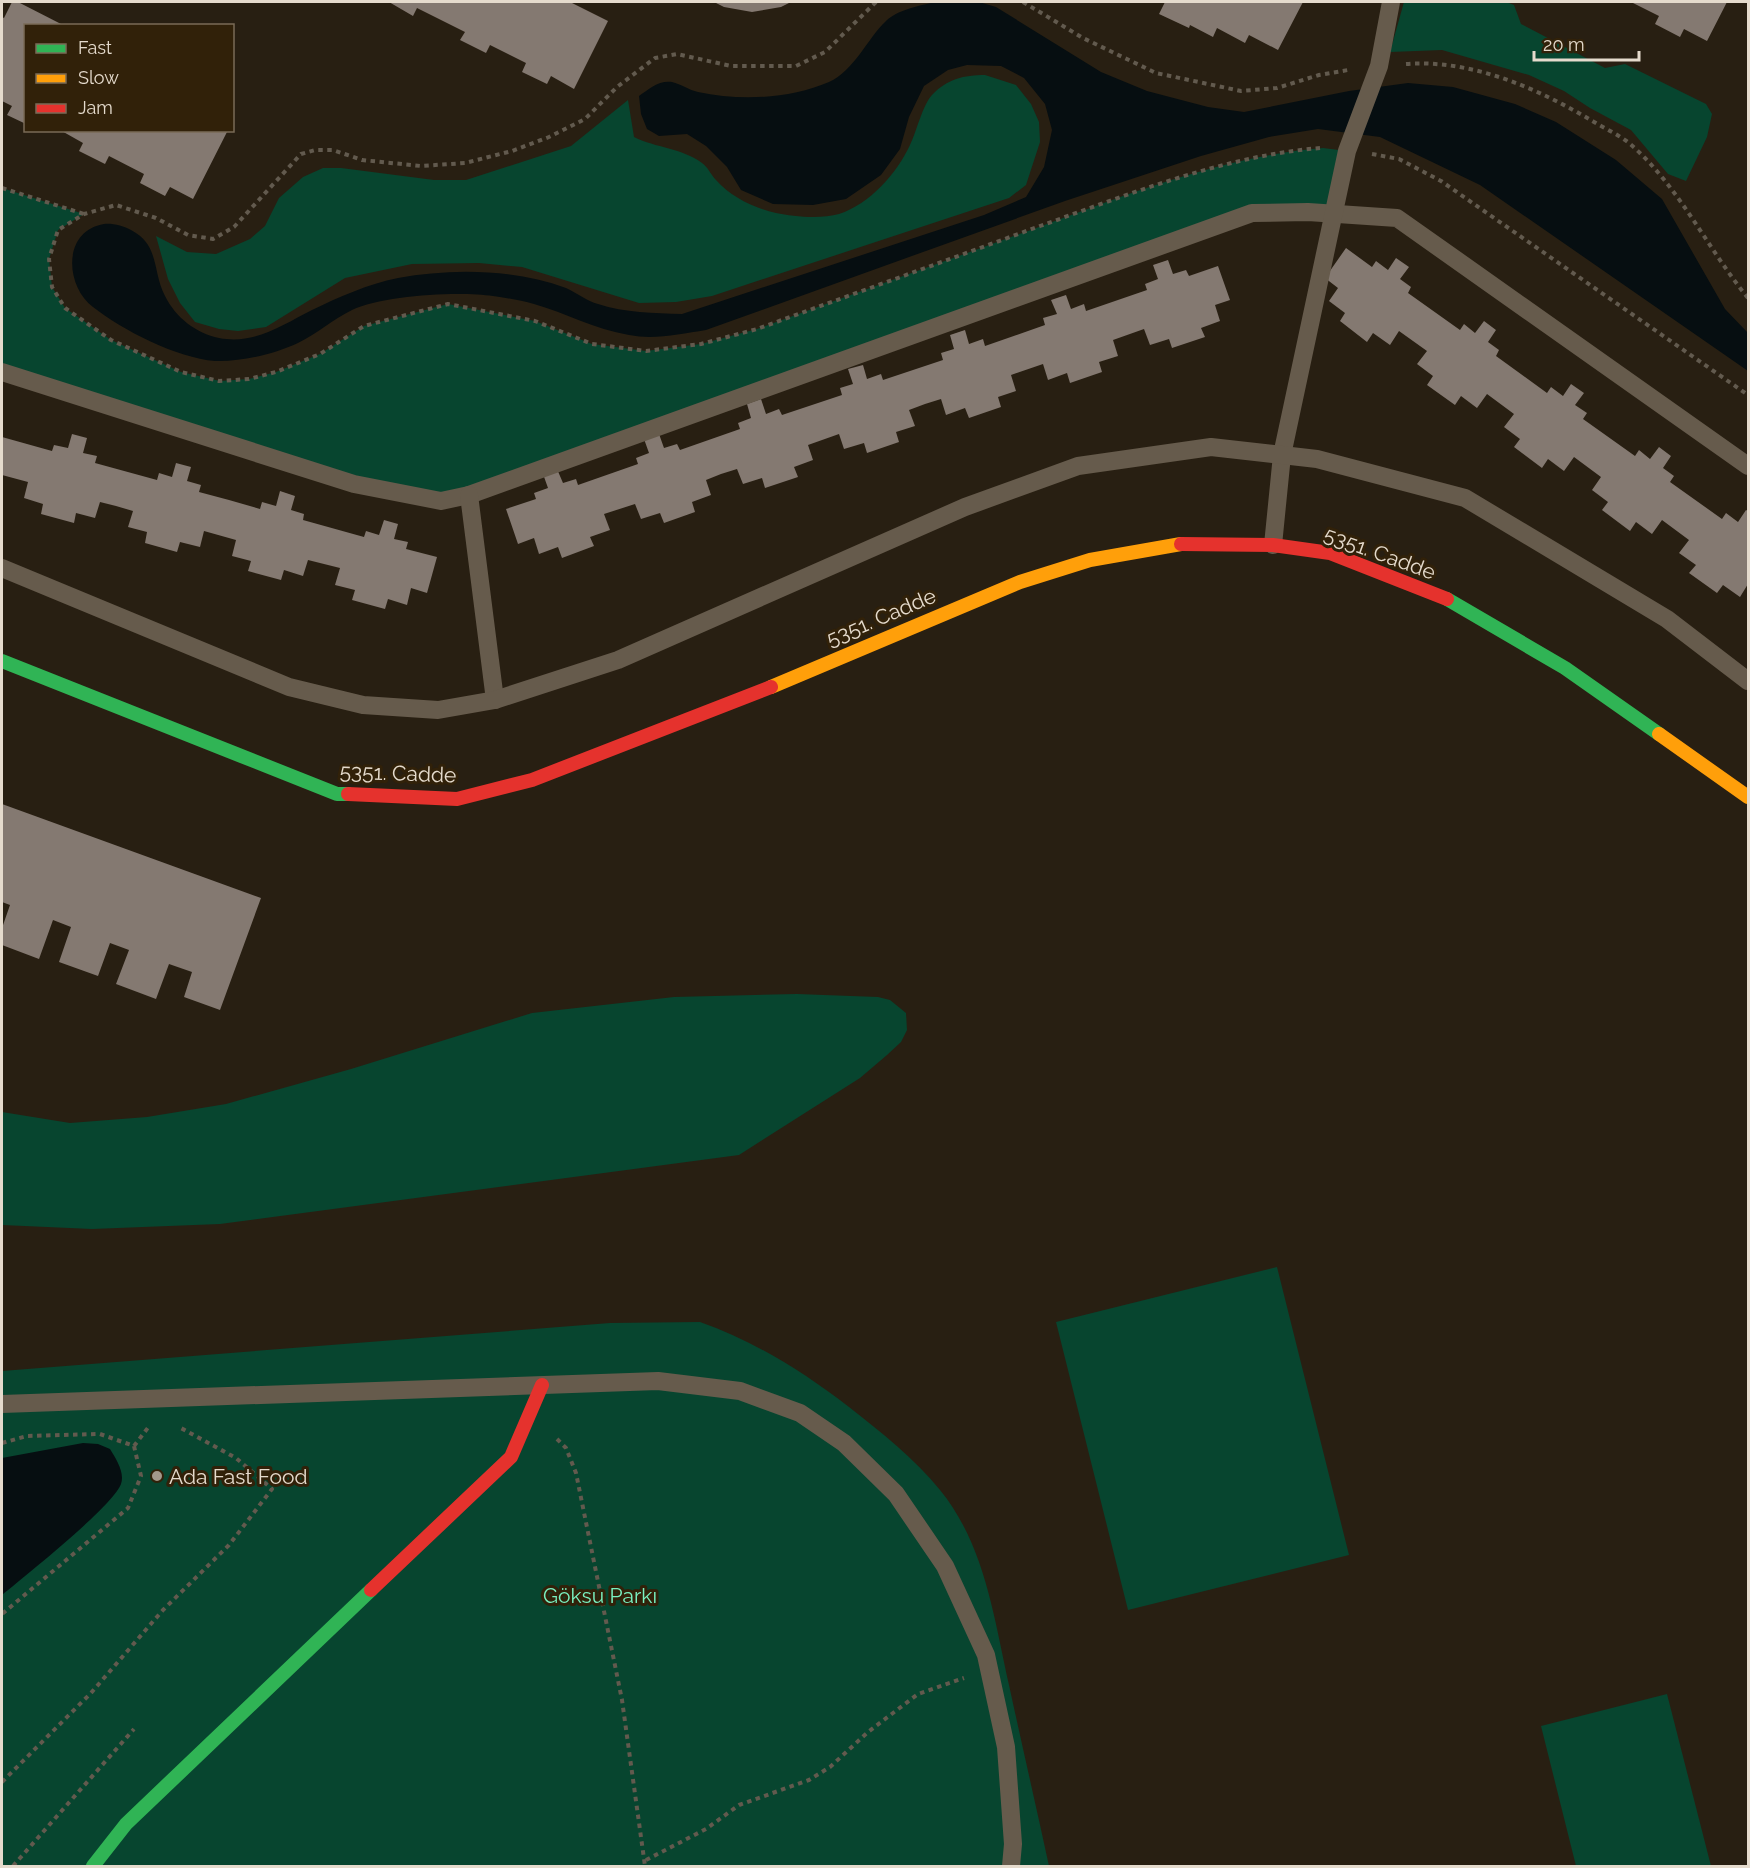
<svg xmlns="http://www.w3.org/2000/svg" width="1750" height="1868" font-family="Raleway,sans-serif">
<rect width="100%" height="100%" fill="#281f12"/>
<!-- green -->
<g fill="#07452f">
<path d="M 1404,2 L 1506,2 L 1514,5 L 1521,24 L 1605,68 L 1625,64 L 1706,104 L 1712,114 L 1707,137 L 1686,181 L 1668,174 L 1631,130 L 1590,108 L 1564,91 L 1529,75 L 1442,50 L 1390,52 Z"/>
<path d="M 985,75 L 1016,85 L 1031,104 L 1039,122 L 1040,142 L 1026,185 L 1009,198 L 712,296 L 676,302 L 639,303 L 522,267 L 479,263 L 412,264 L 345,278 L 266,327 L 238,331 L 219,329 L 195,322 L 180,303 L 168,279 L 156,236 L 187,252 L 216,254 L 250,239 L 265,226 L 279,198 L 303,177 L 323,168 L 341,168 L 434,180 L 466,180 L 571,146 L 628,100 L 634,137 C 656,148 682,148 702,163 C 708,167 711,175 716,180 C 731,197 754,208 776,213 C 794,217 822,219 839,214 C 870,204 897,173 910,145 C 916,133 923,104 932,95 C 947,79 964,75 985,75 Z"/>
<path d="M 1323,148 L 1347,151 L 1334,214 L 1252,213 L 441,501 L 2,372 L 2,188 L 84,214 L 58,230 L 49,259 L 52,287 L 65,308 L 111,340 L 181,372 L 220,381 L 249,379 L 276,372 L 320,354 L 364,326 L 448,304 L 535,321 L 592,344 L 646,351 L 701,344 L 757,329 C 851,295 945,261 1039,227 C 1130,193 1225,156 1323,148 Z"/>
<path d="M 797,994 L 878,997 L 890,1000 L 906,1013 L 907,1030 L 901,1042 L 887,1055 L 860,1078 L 739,1155 L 220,1224 L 92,1229 L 2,1225 L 2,1112 L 70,1123 L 147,1117 L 226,1104 L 351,1069 L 532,1013 L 674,997 Z"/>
<path d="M 1277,1267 L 1349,1555 L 1128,1610 L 1056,1322 Z"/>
<path d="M 700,1322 C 756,1342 802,1371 849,1407 C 881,1432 915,1459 940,1490 C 985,1545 994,1618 1009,1685 C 1022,1745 1036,1806 1049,1866 L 2,1866 L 2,1371 L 610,1323 Z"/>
<path d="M 1667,1694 L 1711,1866 L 1576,1866 L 1541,1726 Z"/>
</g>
<!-- water -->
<g fill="#060e11">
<path d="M 936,2 L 979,2 L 996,7 L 1101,72 L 1147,91 L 1208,107 L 1244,112 L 1349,91 L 1408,83 L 1453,87 L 1515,104 L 1556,122 L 1616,160 L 1662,199 L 1725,309 L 1748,333 L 1748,371 L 1480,185 L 1380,137 L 1318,129 L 1269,137 L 1201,156 L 1065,201 L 706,330 C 680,334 654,340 629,335 C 594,329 566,313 534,304 C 521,300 506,298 493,296 C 459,291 383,295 352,310 C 333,319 317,334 298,343 C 274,354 242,362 215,361 C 177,358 122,330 93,307 C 65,286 62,231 104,224 C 112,223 124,226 131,230 C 160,245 152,271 165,296 C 176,318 196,333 219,338 C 255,345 282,325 312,310 C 339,297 368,284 398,278 C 452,268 514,269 566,288 C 577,293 587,301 598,304 C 625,313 654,313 682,314 L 984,215 L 1026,197 L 1044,167 L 1052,130 L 1045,104 L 1024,78 L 1001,66 L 967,65 L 948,70 L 924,86 L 909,117 L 900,149 L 881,175 L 846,199 L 813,205 L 773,204 L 741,190 L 727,167 L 706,146 L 687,134 L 659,136 L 647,129 L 641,114 L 639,96 C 649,89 659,80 672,82 C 681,84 689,90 698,92 C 740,101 790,99 829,82 C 854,71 867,39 886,21 C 897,10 921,5 936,2 Z"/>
<path d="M 83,1443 L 98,1444 L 110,1449 C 116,1459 125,1472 121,1484 C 112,1507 25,1576 2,1595 L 2,1458 Z"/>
</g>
<!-- building -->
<g fill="#847971">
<path d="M 12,2 L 18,2 L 61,24 L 26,26 L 26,124 L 7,115 L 12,106 L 2,101 L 2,17 L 4,18 Z"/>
<path d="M 389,2 L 570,2 L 608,21 L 574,89 L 551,76 L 547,84 L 522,72 L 526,63 L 490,45 L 486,53 L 460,40 L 465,32 L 417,8 L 413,16 Z"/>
<path d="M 714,2 L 791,2 L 781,7 L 752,12 L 724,7 Z"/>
<path d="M 1165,2 L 1303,2 L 1278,50 L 1249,35 L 1245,43 L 1217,28 L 1213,37 L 1190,25 L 1189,28 L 1159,14 Z"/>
<path d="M 1631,2 L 1727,2 L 1707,41 L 1684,29 L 1680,37 L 1655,24 L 1659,16 Z"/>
<path d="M 60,130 L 224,130 L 227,132 L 193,199 L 170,187 L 165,196 L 140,183 L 144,174 L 109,156 L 105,164 L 79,151 L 83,143 Z"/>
<path d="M 1346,248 L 1372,267 L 1376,261 L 1388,270 L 1396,258 L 1409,267 L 1400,279 L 1411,287 L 1408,293 L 1460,330 L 1464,324 L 1475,333 L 1484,321 L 1496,330 L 1488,342 L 1499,350 L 1496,356 L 1547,393 L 1551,387 L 1563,396 L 1571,384 L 1584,393 L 1575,405 L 1587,413 L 1583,419 L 1635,456 L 1639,450 L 1650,459 L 1659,447 L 1671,456 L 1663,468 L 1674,476 L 1670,482 L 1722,519 L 1726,513 L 1738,522 L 1746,510 L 1748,511 L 1748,584 L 1740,597 L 1723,585 L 1717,593 L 1689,573 L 1696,565 L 1679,553 L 1689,540 L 1662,520 L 1652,534 L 1636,522 L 1630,531 L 1602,510 L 1608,502 L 1592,490 L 1601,477 L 1574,457 L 1564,471 L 1548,459 L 1542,468 L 1514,447 L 1520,439 L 1504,427 L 1514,414 L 1487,394 L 1477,408 L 1461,396 L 1455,405 L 1427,385 L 1433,376 L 1417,364 L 1427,351 L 1399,331 L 1390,345 L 1373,333 L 1367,342 L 1340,321 L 1345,313 L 1329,301 L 1338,288 L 1325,278 Z"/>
<path d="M 1168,260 L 1173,274 L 1186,270 L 1189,276 L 1218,266 L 1230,300 L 1215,305 L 1220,321 L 1201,328 L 1205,337 L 1172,348 L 1169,339 L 1150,345 L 1144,329 L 1113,340 L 1118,356 L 1099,362 L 1102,372 L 1070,383 L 1067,373 L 1048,380 L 1043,364 L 1011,375 L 1016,391 L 998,397 L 1001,407 L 969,418 L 965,408 L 946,415 L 941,399 L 925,404 L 909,410 L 915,426 L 896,432 L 899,442 L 867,453 L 864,443 L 844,449 L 839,434 L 808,445 L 813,460 L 794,467 L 798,477 L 765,488 L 762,478 L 743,484 L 737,469 L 721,474 L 706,480 L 711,495 L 692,502 L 695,512 L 664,523 L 660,513 L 641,519 L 635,504 L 604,514 L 610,530 L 590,537 L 594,546 L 562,558 L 558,547 L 539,554 L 534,538 L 518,544 L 506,509 L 536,499 L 534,493 L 548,488 L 543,474 L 557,469 L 563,483 L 576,479 L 578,485 L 638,464 L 636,458 L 649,453 L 644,439 L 659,434 L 664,448 L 677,444 L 680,450 L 740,429 L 738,423 L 751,418 L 747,404 L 761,399 L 766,414 L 779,409 L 782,415 L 842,395 L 840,388 L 853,384 L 848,369 L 863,365 L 867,379 L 881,374 L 883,380 L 943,360 L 941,353 L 954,349 L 950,335 L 965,330 L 969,344 L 983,339 L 985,346 L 1045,325 L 1043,318 L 1057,314 L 1051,300 L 1066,295 L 1071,309 L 1084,304 L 1086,311 L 1147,290 L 1145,284 L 1158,279 L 1153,265 Z"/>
<path d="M 72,434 L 87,438 L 83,453 L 97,456 L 95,463 L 157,480 L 159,473 L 172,477 L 176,463 L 191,467 L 187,481 L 201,485 L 199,492 L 229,500 L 260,509 L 262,502 L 276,506 L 280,491 L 295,496 L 291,510 L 304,514 L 303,520 L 364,537 L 366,531 L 379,535 L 384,520 L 398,524 L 394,539 L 408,542 L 406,549 L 437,557 L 427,593 L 411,588 L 407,605 L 388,599 L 385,609 L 352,600 L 355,590 L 335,585 L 340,568 L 308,560 L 303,576 L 284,570 L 281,580 L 248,571 L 251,561 L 232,556 L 236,540 L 204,531 L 200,547 L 180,542 L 177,552 L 145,543 L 147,532 L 128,527 L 133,511 L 116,506 L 100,502 L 95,518 L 76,513 L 74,523 L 41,514 L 43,504 L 24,498 L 28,482 L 2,475 L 2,437 L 52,451 L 54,445 L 68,448 Z"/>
<path d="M 2,804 L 261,898 L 220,1010 L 184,997 L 192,972 L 169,964 L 156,999 L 116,984 L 129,950 L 110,943 L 98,976 L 59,962 L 71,927 L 53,920 L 39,959 L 2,945 L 2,928 L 10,905 L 2,902 Z"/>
</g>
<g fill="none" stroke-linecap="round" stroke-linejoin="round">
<!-- path -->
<g stroke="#625a4e" stroke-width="4" stroke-dasharray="4.5 4.5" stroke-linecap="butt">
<path d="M 876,2 L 825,52 L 796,66 L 731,66 L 677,54 L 655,58 L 617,87 L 585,119 L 549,137 L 512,151 L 465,163 L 421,166 L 362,160 L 333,150 L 315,150 L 301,154 L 234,227 L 213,239 L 188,235 L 156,218 L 116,205 L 84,214 L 58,230 L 49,259 L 52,287 L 65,308 L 111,340 L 181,372 L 219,381 L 249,379 L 276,372 L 320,354 L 364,326 L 448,304 L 535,321 L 592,344 L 646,351 L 701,344 L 757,329 C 851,295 945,261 1040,226 C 1130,194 1224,156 1320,148"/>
<path d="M 1023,2 L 1083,38 L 1156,73 L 1241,91 L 1277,88 L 1319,75 L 1348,70"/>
<path d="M 1406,64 C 1472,59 1539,89 1594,122 C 1606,129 1619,135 1629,143 C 1679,186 1707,248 1748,298"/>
<path d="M 1372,154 L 1399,159 L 1441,181 L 1748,395"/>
<path d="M 2,188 L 84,214"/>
<path d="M 557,1439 L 566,1448 L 576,1473 L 622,1700 L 645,1866"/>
<path d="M 2,1443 L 27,1436 L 100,1434 L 134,1446 L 141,1476 L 128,1508 L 2,1614"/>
<path d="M 134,1446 L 150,1425"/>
<path d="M 2,1782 L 91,1693 L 163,1610 L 229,1545 L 272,1489 L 236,1458 L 179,1427"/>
<path d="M 646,1860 L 706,1829 L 739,1805 L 809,1780 L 830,1767 L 868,1732 L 918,1694 L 964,1678"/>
<path d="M 13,1866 L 134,1729"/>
</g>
<!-- lane -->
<g stroke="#665b4c" stroke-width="18">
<path d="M 2,372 L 354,484 L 441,501 L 469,495 L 1252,213 L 1308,212 L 1397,218 L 1748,466"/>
<path d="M 469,495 L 495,700"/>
<path d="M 1273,545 L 1282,455 L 1347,151 L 1379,66 L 1391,2"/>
<path d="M 2,568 L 289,687 L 363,705 L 438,710 L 495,700 L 618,660 L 965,507 L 1078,466 L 1211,447 L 1317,459 L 1465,498 L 1667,619 L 1748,681"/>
<path d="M 2,1404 L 658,1381 L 740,1391 L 800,1413 L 844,1443 L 896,1494 L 945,1566 L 986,1655 L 1006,1747 L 1013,1844 L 1011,1866"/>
</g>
<!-- fast -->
<g stroke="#30b455" stroke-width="14">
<path d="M 1447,599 L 1565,668 L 1659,734"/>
<path d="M 2,661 L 337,794 L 348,794"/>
<path d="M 93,1866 L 126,1824 L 371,1590"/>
</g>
<!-- slow -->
<g stroke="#ff9f0a" stroke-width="14">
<path d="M 771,687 L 1020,582 L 1090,560 L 1181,544"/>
<path d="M 1659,734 L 1748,797"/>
</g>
<!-- jam -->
<g stroke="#e5322d" stroke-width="14">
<path d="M 1181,544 L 1273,545 L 1330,553 L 1447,599"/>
<path d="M 348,794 L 457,799 L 532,780 L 771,687"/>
<path d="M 371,1590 L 511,1457 L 542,1385"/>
</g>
</g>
<!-- markers -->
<circle fill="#a3998c" stroke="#312109" stroke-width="2" cx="157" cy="1476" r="6"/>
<g text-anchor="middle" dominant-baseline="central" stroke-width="6" stroke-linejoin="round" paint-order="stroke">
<!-- street labels -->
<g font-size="21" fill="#e5dbcd" stroke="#312109">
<text transform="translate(1380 553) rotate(20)">5351. Cadde</text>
<text transform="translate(881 617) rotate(-23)">5351. Cadde</text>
<text transform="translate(398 773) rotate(2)">5351. Cadde</text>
</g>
<!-- poi labels -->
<g font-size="21" fill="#e5dbcd" stroke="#312109" text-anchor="start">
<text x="169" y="1476">Ada Fast Food</text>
</g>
<!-- park labels -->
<g font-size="21" fill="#79f1c1" stroke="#312109">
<text x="600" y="1595">Göksu Parkı</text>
</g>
</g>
<!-- border -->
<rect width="1750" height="1868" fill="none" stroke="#e5dbcd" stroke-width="6"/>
<!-- legend -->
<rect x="24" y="24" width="210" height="108" fill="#312109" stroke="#796b57" stroke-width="1.5"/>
<rect x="36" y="44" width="30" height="9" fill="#30b455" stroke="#796b57" stroke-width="1.5"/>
<text x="78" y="54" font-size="18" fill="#e5dbcd">Fast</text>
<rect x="36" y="74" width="30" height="9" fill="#ff9f0a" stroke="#796b57" stroke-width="1.5"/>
<text x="78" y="84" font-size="18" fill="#e5dbcd">Slow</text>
<rect x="36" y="104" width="30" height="9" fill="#e5322d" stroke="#796b57" stroke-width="1.5"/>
<text x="78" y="114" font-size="18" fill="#e5dbcd">Jam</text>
<!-- scale -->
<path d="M1534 51v9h105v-9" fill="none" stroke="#e5dbcd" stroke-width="3"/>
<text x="1543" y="51" font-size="18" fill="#e5dbcd" stroke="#312109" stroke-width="4.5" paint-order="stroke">20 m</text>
</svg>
